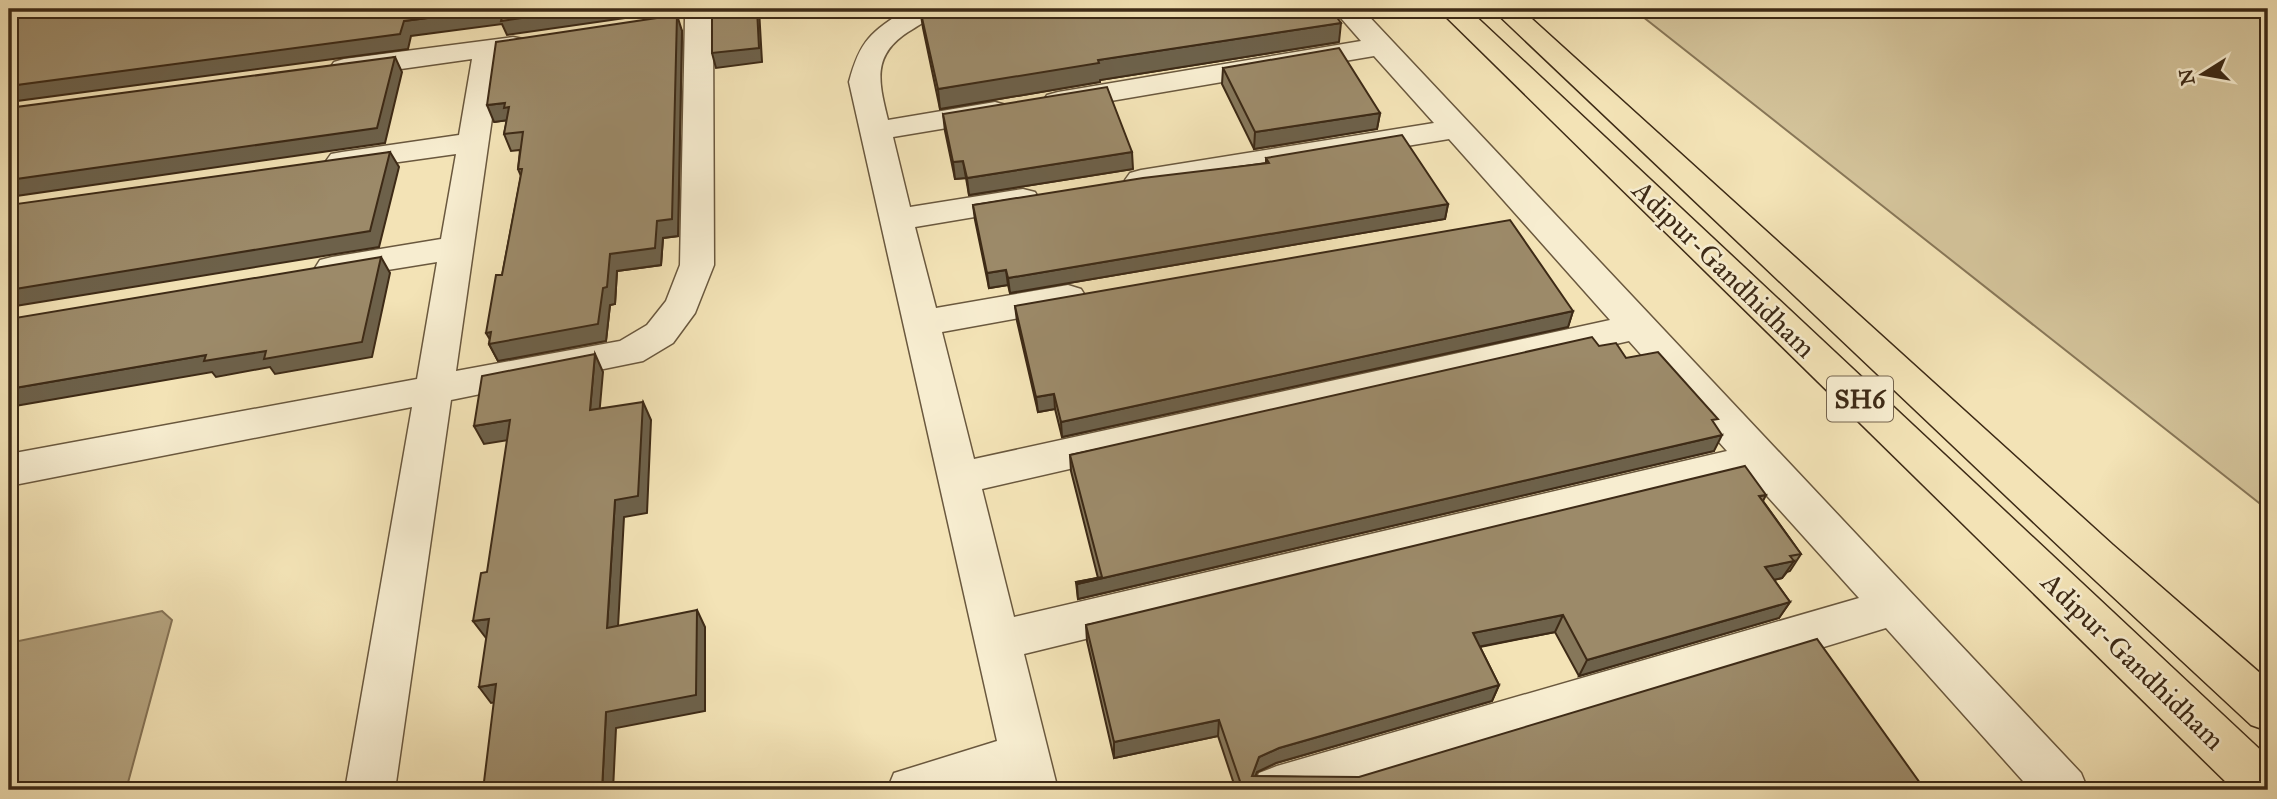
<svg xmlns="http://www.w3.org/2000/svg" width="2277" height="799" font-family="'IM FELL Great Primer',serif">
<rect width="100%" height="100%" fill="#f3e3b6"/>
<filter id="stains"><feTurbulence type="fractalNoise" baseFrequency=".00286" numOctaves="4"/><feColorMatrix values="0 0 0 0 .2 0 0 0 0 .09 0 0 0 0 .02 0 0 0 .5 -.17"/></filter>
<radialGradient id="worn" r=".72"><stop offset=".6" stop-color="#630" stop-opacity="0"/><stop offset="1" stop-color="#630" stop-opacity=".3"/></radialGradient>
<!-- green -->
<path fill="#d4c49b" stroke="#887758" stroke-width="2" d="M 1633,9 L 2268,9 L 2268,510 Z"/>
<!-- water -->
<path fill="#b5a480" stroke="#857356" stroke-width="2" d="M 162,611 L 172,620 L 126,790 L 9,790 L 9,643 Z"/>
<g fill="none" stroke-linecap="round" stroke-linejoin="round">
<defs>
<g id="street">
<path d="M 907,9 L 939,9 C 931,19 919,25 908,32 C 871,56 879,83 888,120 L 995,102 L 1006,105 L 1010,111 L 1006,117 L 995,120 L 893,137 L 910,207 L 1023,189 L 1035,192 L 1039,199 L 1035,206 L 1023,209 L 915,227 L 936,308 L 1068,285 L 1081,289 L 1086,297 L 1081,305 L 1068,309 L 942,332 L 974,459 L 1610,320 L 1449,139 L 1141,190 L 1130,187 L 1125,180 L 1130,173 L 1141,170 L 1434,123 L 1374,56 L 1058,110 L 1047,107 L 1043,101 L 1047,95 L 1058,92 L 1361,41 L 1333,9 L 1362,9 L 2081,773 L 2088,790 L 2031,790 L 1886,628 L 1354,790 L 1252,790 L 1259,773 L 1277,766 L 1859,598 L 1750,477 L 1024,654 L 1058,790 L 1008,790 L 1007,784 L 988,790 L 887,790 L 894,773 L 997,741 L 849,82 C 860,40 871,32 907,9 ZM 1629,341 L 1727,451 L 1014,617 L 982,489 Z"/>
<path d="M 699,10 L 709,12 L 713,18 L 714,265 L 695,313 L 673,343 L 643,361 L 451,400 L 395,790 L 345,790 L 412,407 L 9,486 L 9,454 L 417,379 L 437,262 L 332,279 L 320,276 L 315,268 L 320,260 L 332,257 L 441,239 L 456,154 L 342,170 L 331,168 L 326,161 L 331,154 L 342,152 L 459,135 L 472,59 L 344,77 L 334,74 L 330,68 L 334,62 L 344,59 L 513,37 L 523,39 L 527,45 L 523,51 L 501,55 L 456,371 L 620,341 L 647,325 L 666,301 L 680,265 L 685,18 L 689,12 Z"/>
</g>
<g id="primary">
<path d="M 1438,9 L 1468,9 L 2268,757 L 2268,790 L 2234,790 Z"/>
<path d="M 1492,9 L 1521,9 L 2113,545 L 2268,680 L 2268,731 L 2251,725 L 2083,569 Z"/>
</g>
</defs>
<!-- street casing -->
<use href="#street" stroke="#6a583e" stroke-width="3"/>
<!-- primary casing -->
<use href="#primary" stroke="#3d2a16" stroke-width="3"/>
<!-- street -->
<use href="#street" fill="#f7edd0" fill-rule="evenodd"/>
<!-- primary -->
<use href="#primary" fill="#f3e3b6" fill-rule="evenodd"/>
</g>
<!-- wall -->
<g fill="#86775a" stroke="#3d2a16" stroke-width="2">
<path d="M 920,9 L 1339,42 L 1100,80 L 1100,82 L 940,109 L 923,28 Z"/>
<path d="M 682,31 L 678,236 L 663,238 L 661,265 L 617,271 L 615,304 L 610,305 L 606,341 L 498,361 L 489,344 L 521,176 L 518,169 L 520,150 L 511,151 L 504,134 L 507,120 L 494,122 Z"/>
<path d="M 1223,68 L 1380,113 L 1377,129 L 1254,149 L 1222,84 Z"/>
<path d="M 943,114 L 1133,169 L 969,195 L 966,178 L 955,179 L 945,131 Z"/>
<path d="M 1266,158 L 1448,204 L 1445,219 L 1010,293 L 1008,285 L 989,288 L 975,220 L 973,205 L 1266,163 Z"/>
<path d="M 1015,306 L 1573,311 L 1568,327 L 1062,437 L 1055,409 L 1038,412 L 1017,321 Z"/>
<path d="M 1599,346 L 1626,358 L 1715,425 L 1714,451 L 1078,599 L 1076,582 L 1098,578 L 1071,471 L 1070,455 Z"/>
<path d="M 1766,495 L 1763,501 L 1801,554 L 1790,571 L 1787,572 L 1782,578 L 1774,580 L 1790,602 L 1779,618 L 1579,676 L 1555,632 L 1480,647 L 1499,685 L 1492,701 L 1276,763 L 1257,772 L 1255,776 L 1925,790 L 1236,790 L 1218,736 L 1114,758 L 1087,641 L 1086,625 Z"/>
</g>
<!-- shaded-wall -->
<g fill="#6d614a" stroke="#3d2a16" stroke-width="2">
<path d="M 498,9 L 688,9 L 507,35 L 502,24 L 411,36 L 408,49 L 9,102 L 9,86 L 404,21 Z"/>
<path d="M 757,9 L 759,9 L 762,62 L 716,68 L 712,53 Z"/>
<path d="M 677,15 L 682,31 L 678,236 L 663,238 L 661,265 L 617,271 L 615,304 L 610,305 L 606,341 L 498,361 L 489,344 L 492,343 L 486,333 L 603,288 L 610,254 Z"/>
<path d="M 1341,23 L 1339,42 L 1100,80 L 1100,82 L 940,109 L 938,89 L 1098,60 Z"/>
<path d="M 395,57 L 402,72 L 385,143 L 9,197 L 9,180 Z"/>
<path d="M 505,103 L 509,107 L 509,120 L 494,122 L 487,105 Z"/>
<path d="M 1380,113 L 1377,129 L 1254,149 L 1255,132 Z"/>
<path d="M 390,152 L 399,167 L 379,247 L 9,307 L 9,290 Z"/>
<path d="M 1132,152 L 1133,169 L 969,195 L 967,178 Z"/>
<path d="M 963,161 L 966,178 L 955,179 L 953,162 Z"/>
<path d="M 1448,204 L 1445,219 L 1010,293 L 1008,278 Z"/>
<path d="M 381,257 L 390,273 L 372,357 L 275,374 L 270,367 L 216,377 L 212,372 L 9,407 L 9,389 L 206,355 L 266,351 Z"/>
<path d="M 1006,270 L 1008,285 L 989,288 L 987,273 Z"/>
<path d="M 1573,311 L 1568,327 L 1062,437 L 1061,422 Z"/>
<path d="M 595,354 L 603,372 L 598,428 L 590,410 Z"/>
<path d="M 1054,394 L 1055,409 L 1038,412 L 1036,397 Z"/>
<path d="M 643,402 L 651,420 L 647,513 L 624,517 L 617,645 L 607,628 L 615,500 Z"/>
<path d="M 510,420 L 520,438 L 484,444 L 474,426 Z"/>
<path d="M 1722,435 L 1714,451 L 1078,599 L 1077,584 Z"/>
<path d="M 1794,561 L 1782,578 L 1754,584 L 1765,567 Z"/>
<path d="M 1790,602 L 1779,618 L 1579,676 L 1587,660 Z"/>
<path d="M 697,610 L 705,627 L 705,711 L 616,728 L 613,790 L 602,790 L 606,712 Z"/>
<path d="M 1563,615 L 1555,632 L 1467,649 L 1473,633 Z"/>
<path d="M 489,619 L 501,636 L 486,638 L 473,621 Z"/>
<path d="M 496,684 L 508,700 L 491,703 L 479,687 Z"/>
<path d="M 1499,685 L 1492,701 L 1276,763 L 1257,772 L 1250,790 L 1252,776 L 1259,757 L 1279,748 Z"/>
<path d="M 1219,720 L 1218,736 L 1114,758 L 1114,742 Z"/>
</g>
<!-- building -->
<g fill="#9c8a69" stroke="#3d2a16" stroke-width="2">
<path d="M 9,9 L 498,9 L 404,21 L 400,34 L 9,86 Z"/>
<path d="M 504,9 L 584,9 L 501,21 Z"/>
<path d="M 720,9 L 757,9 L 759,48 L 712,53 L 712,11 Z"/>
<path d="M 920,9 L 1331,9 L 1341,23 L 1098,60 L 1099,63 L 938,89 Z"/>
<path d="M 677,15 L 672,219 L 657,221 L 655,248 L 610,254 L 607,287 L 603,288 L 598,324 L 489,344 L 491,332 L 486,333 L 496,275 L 502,275 L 522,169 L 518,169 L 523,132 L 504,134 L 509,107 L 504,108 L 505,103 L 487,105 L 496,42 Z"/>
<path d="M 1339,48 L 1380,113 L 1255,132 L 1223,68 Z"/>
<path d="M 395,57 L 377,128 L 9,180 L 9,108 Z"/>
<path d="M 1107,87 L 1132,152 L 967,178 L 963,161 L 953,162 L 943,114 Z"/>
<path d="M 1402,135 L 1448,204 L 1008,278 L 1006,270 L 987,273 L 973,205 L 1143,178 L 1269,163 L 1266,158 Z"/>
<path d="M 390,152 L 370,231 L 9,290 L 9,205 Z"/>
<path d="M 1510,220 L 1573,311 L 1061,422 L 1054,394 L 1036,397 L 1015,306 Z"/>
<path d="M 381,257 L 362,342 L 264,359 L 266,351 L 204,361 L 206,355 L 9,389 L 9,319 Z"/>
<path d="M 1592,337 L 1599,346 L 1616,343 L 1626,358 L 1658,352 L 1718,419 L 1712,420 L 1722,435 L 1077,584 L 1076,582 L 1102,577 L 1070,455 Z"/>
<path d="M 595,354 L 590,410 L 643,402 L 638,496 L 615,500 L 607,628 L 697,610 L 696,695 L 606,712 L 602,790 L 483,790 L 496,684 L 479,687 L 489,619 L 473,621 L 481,573 L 487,572 L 510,420 L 474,426 L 482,376 Z"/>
<path d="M 1745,466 L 1766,495 L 1759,496 L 1801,554 L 1790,556 L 1794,561 L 1765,567 L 1790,602 L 1587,660 L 1563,615 L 1473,633 L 1499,685 L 1279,748 L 1259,757 L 1252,776 L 1359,777 L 1817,639 L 1925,790 L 1243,790 L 1219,720 L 1114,742 L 1086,625 Z"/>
</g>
<g text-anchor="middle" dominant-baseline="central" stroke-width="5" stroke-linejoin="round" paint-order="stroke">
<!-- shield labels -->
<rect fill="#f7edd0" stroke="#75644e" stroke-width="2" x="1827" y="376.5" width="66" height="45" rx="5"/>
<g font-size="26" font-weight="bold" fill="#3d2a16">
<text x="1860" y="399">SH6</text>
</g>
<!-- street labels -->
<g font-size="28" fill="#3d2a16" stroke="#f7edd0">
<text transform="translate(1724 269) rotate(44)">Adipur-Gandhidham</text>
<text transform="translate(2133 661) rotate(44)">Adipur-Gandhidham</text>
</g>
</g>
<!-- margin -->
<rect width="2277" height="799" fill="none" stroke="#f3e3b6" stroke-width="35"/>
<rect x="10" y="10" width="2256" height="778" fill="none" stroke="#3d2a16" stroke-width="3.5"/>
<rect x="18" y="18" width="2242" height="764" fill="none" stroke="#3d2a16" stroke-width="2"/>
<!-- north arrow -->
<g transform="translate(2203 74) rotate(259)" stroke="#f7edd0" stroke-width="5" paint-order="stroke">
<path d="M0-5L12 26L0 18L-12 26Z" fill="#3d2a16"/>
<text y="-10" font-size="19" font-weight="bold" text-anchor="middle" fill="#3d2a16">N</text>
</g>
<rect width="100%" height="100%" filter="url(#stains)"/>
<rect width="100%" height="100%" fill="url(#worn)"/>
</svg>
